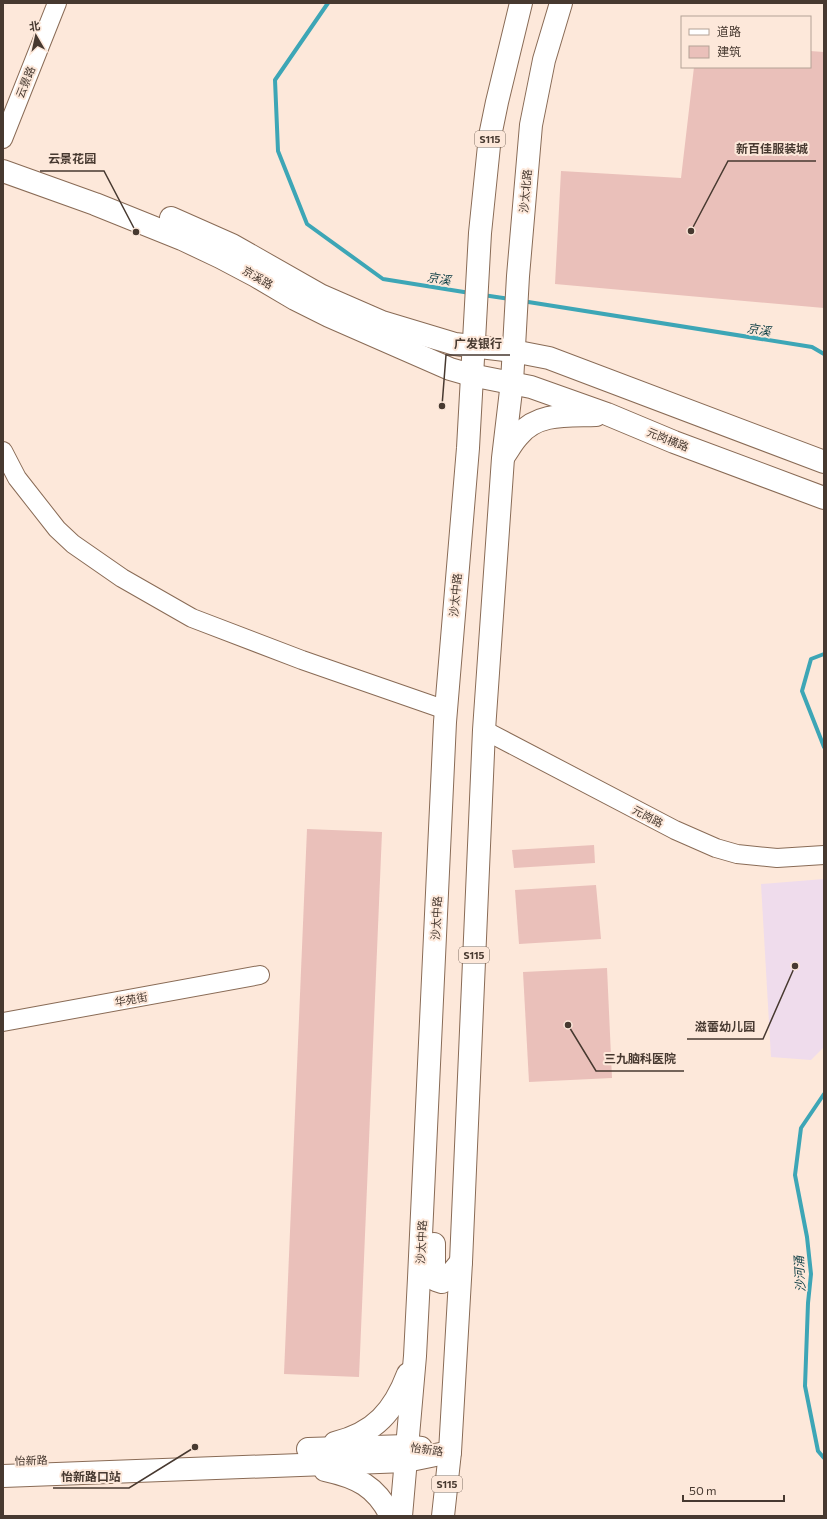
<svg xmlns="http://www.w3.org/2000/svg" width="827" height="1519" font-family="Commissioner,'Noto Sans SC',sans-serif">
<rect width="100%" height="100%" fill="#fde8da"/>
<!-- education -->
<path fill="#efdcec" d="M 824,879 L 824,1047 L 811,1060 L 771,1057 L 761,884 Z"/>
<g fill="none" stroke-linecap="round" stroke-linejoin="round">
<!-- stream -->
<g stroke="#3da6b6" stroke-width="4">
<path d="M 328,3 L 275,80 L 278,151 L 307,224 L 383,279 L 470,293"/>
<path d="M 483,295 L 510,299"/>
<path d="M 522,301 L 812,347 L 824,354"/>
<path d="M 824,654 L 811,659 L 802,691 L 824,747"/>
<path d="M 824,1094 L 801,1128 L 795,1175 L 807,1237 L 811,1274 L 808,1303 L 805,1386 L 818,1451 L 824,1458"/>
</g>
</g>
<!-- building -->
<g fill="#eac0ba">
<path d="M 810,51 L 824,52 L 824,308 L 555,284 L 561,171 L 681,178 L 694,67 L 810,67 Z"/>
<path d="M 307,829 L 382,832 L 359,1377 L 284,1374 Z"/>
<path d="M 594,845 L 595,863 L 514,868 L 512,850 Z"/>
<path d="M 596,885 L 601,939 L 519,944 L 515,890 Z"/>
<path d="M 607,968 L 612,1078 L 529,1082 L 523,972 Z"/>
</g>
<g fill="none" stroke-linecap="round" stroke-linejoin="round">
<defs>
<g id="minor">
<path d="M 3,139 L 57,3"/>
<path d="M 3,451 L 17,478 L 57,529 L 73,544 L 122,578 L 192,618 L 302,660 L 446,710"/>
<path d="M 484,730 L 675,830 L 716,848 L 737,854 L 777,858 L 824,855"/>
<path d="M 3,1022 L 260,975"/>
</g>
<g id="major">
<path d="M 3,171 L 95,204 L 182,239 L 220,257 L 256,276 L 295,299 L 329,316 L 450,369 L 471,375 L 531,387 L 607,414 L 674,442 L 824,498"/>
<path d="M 171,218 L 232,245 L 320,295 L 382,322 L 455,344 L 513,351 L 549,358 L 824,462"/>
<path d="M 504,456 C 509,449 513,441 519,435 C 538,412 569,416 596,415"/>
<path d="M 434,1244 L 434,1272 L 436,1280 L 442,1282 L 447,1279 L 461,1262"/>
<path d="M 335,1443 C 375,1433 394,1411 408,1374"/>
<path d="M 308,1449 L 407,1446 L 421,1448"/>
<path d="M 325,1470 C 357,1477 376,1486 391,1516"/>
<path d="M 3,1476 L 406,1461 L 450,1452"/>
<path d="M 401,1516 L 415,1356 L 419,1278 L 445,722 L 468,448 L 480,233 L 490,136 L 497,102 L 521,3"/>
<path d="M 443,1516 L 450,1452 L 461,1262 L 484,730 L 503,458 L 512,382 L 518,276 L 531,125 L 544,60 L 561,3"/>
</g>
</defs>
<!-- minor casing -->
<use href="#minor" stroke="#896b56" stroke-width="20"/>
<!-- major casing -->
<use href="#major" stroke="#896b56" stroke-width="24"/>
<!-- minor -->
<use href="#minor" stroke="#fff" stroke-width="18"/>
<!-- major -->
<use href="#major" stroke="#fff" stroke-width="22"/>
</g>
<g text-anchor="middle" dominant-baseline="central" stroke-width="4" stroke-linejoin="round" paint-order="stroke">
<!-- shield labels -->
<g fill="#fde8da" stroke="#7e6e63" stroke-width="1">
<rect x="475" y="131" width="30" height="16" rx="3"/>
<rect x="459" y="947" width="30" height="16" rx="3"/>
<rect x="432" y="1476" width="30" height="16" rx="3"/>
</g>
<g font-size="10" font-weight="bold" fill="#473930">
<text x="490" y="139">S115</text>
<text x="474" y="955">S115</text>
<text x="447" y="1484">S115</text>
</g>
<!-- street labels -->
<g font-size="11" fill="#473930" stroke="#fde8da">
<text transform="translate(25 82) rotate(-68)">云景路</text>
<text transform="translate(525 191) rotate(-85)">沙太北路</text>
<text transform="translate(258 277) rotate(30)">京溪路</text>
<text transform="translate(668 439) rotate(22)">元岗横路</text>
<text transform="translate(455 595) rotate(-85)">沙太中路</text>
<text transform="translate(648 816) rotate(28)">元岗路</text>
<text transform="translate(436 918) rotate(-87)">沙太中路</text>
<text transform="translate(131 999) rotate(-10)">华苑街</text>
<text transform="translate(421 1242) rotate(-87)">沙太中路</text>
<text transform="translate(427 1449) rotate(8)">怡新路</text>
<text transform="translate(31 1460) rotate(-2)">怡新路</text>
</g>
<!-- water labels -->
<g font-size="12" font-style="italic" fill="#0f3f46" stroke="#fde8da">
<text transform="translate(439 278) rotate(9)">京溪</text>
<text transform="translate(759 329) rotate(9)">京溪</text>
<text transform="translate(799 1274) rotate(-93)">沙河涌</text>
</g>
</g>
<!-- callouts -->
<path fill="none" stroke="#473930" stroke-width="1.5" d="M691 231L728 161H816M136 232L104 171H40M442 406L446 355H510M795 966L763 1039H687M568 1025L596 1071H684M195 1447L129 1488H53"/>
<g fill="#473930" stroke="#fde8da" stroke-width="1.5">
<circle cx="691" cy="231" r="4"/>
<circle cx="136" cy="232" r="4"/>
<circle cx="442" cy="406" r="4"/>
<circle cx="795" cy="966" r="4"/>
<circle cx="568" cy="1025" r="4"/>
<circle cx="195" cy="1447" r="4"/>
</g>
<g font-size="12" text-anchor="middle" font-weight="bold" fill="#473930" stroke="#fde8da" stroke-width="4" stroke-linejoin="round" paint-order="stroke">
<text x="772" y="153">新百佳服装城</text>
<text x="72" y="163">云景花园</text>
<text x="478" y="348">广发银行</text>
<text x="725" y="1031">滋蕾幼儿园</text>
<text x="640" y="1063">三九脑科医院</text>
<text x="91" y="1481">怡新路口站</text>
</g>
<!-- border -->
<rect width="827" height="1519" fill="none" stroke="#473930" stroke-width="8"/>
<!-- legend -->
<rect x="681" y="16" width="130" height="52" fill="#fde8da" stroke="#b4a296"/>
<rect x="689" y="29" width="20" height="6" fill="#ffffff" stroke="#b4a296"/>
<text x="717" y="36" font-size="12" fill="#473930">道路</text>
<rect x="689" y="46" width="20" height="12" fill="#eac0ba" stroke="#b4a296"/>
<text x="717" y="56" font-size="12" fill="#473930">建筑</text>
<!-- north arrow -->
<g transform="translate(36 36) rotate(351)" stroke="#fde8da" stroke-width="3" paint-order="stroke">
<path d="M0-3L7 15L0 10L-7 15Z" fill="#473930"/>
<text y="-6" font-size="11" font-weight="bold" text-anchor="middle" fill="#473930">北</text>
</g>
<!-- scale -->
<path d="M683 1495v6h101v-6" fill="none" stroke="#473930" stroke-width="2"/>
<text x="689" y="1495" font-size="12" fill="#473930" stroke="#fde8da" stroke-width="3" paint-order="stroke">50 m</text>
</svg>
